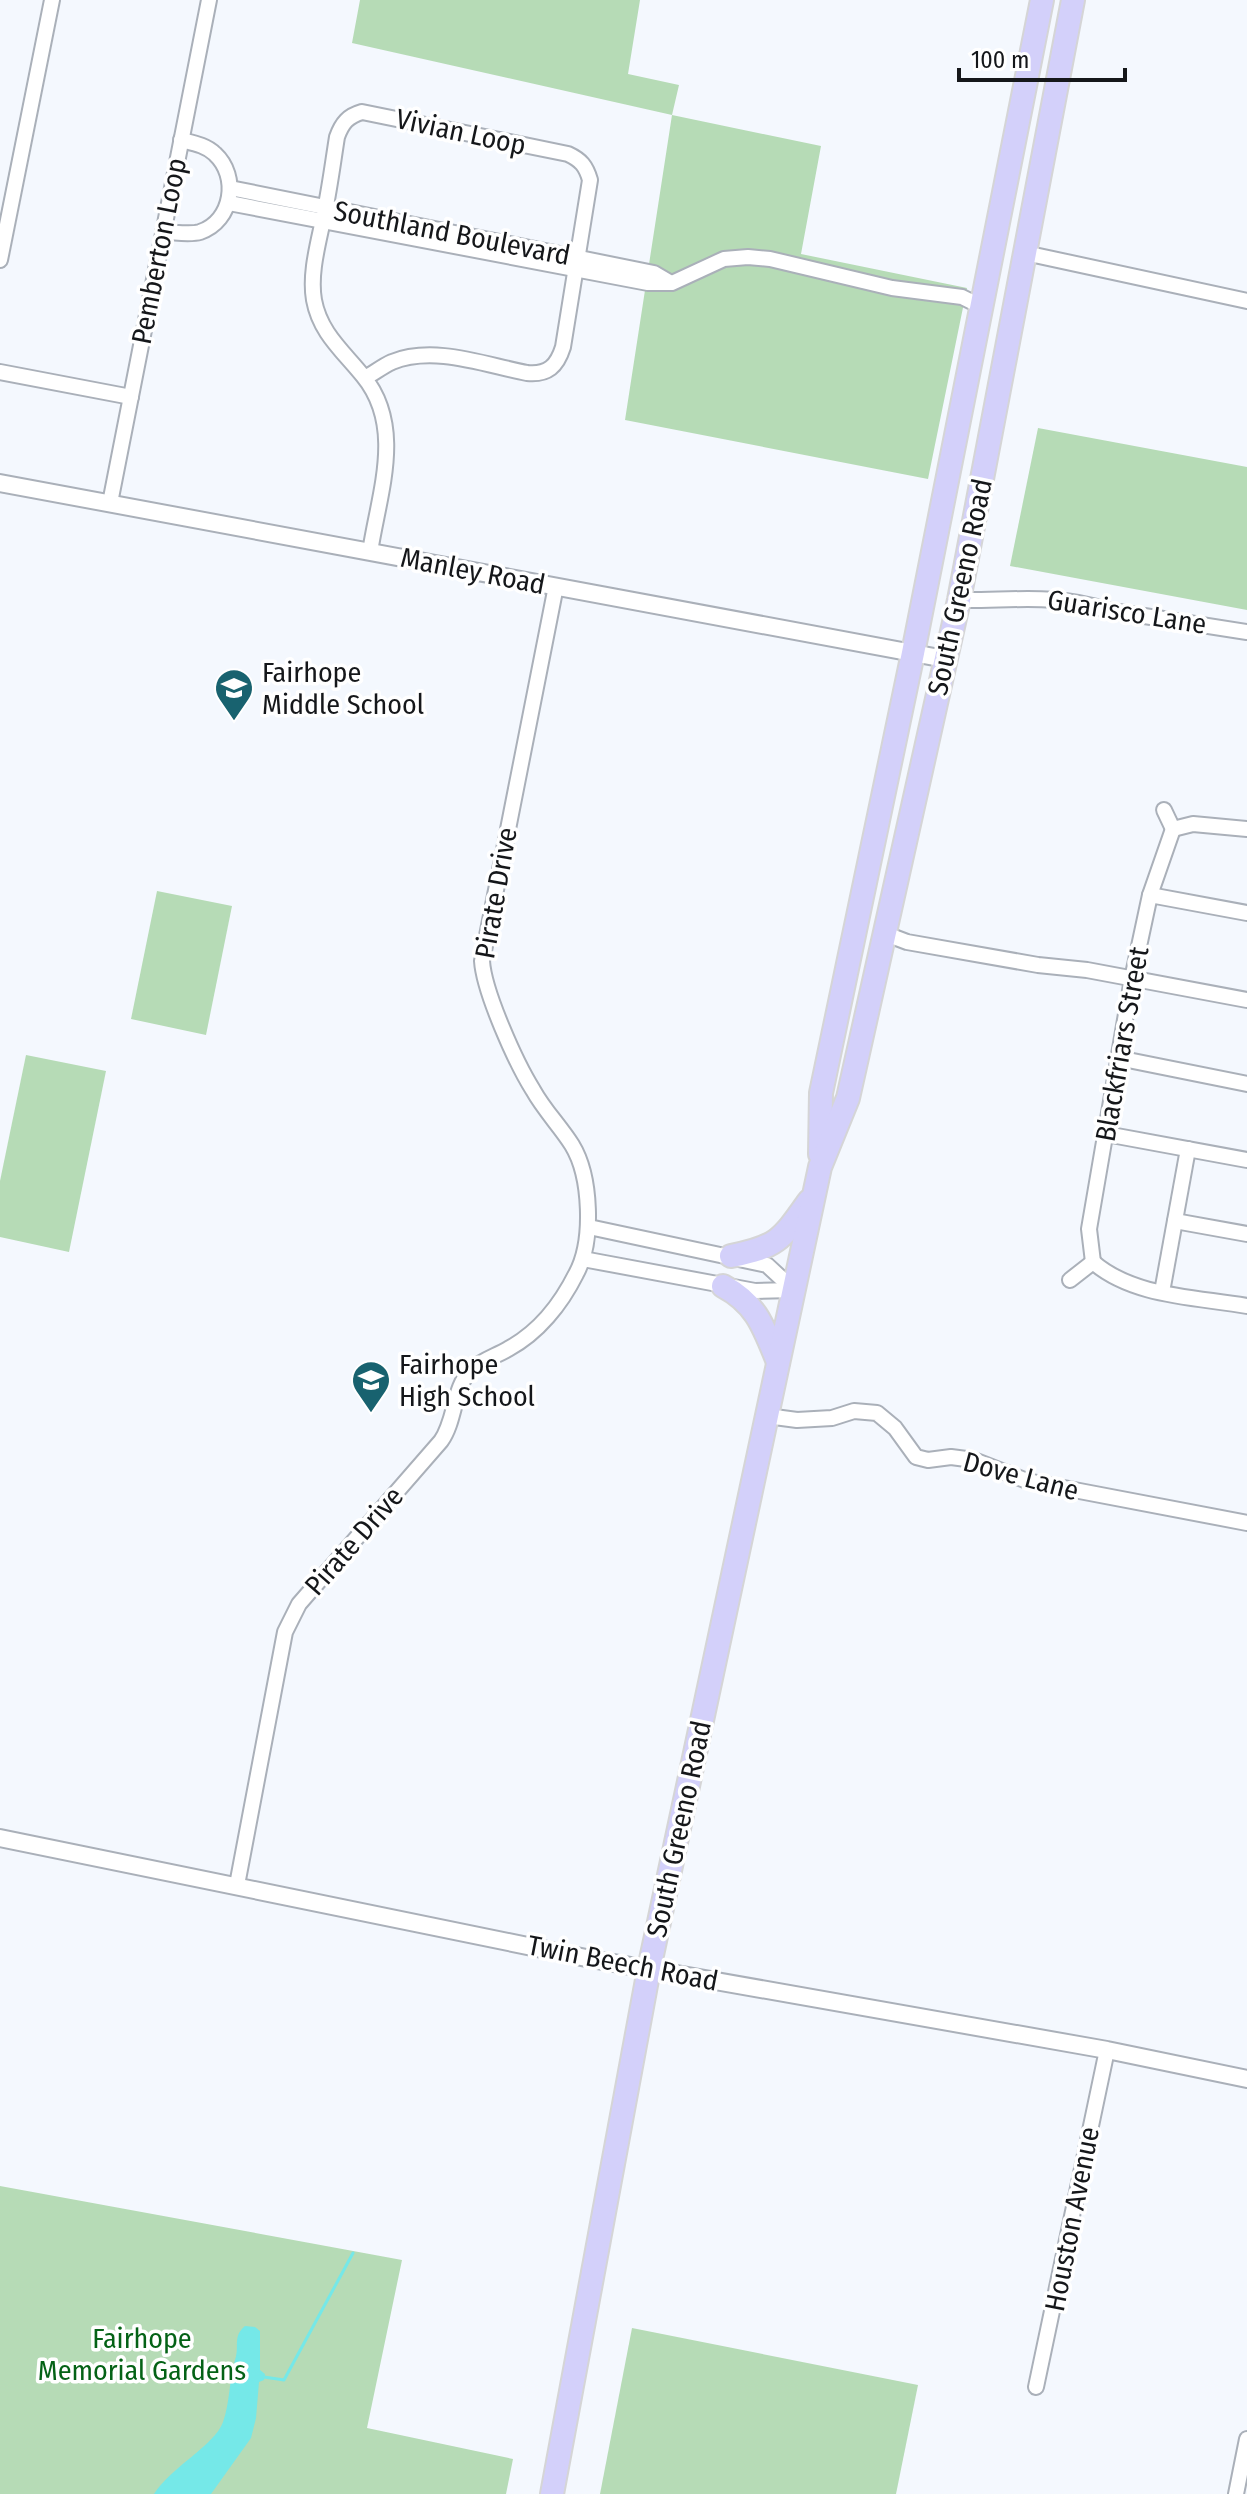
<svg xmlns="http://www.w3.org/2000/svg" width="1247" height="2494" font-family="'Fira Sans Condensed',sans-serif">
<rect width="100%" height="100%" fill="#f4f8fe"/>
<!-- green -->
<g fill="#b6dbb6">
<path d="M 360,0 L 640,0 L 628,74 L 679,85 L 672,115 L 821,146 L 801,254 L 967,288 L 928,479 L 625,420 L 672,115 L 352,43 Z"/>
<path d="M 1038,428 L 1247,467 L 1247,610 L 1010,566 Z"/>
<path d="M 157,891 L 232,906 L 206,1035 L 131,1019 Z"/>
<path d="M 26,1055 L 106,1071 L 69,1252 L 0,1237 L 0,1181 Z"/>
<path d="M 0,2186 L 402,2260 L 367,2428 L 513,2459 L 506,2494 L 0,2494 Z"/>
<path d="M 632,2328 L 918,2385 L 896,2494 L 600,2494 Z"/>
</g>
<!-- water -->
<path fill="#75e8e8" d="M 245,2326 L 255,2327 L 260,2331 L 260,2370 L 265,2374 L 264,2380 L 259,2382 L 256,2418 L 251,2438 L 211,2494 L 154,2494 C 170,2468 215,2445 223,2422 C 230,2403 229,2380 235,2360 C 240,2346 232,2337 245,2326 Z"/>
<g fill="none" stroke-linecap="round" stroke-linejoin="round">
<!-- stream -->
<path stroke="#75e8e8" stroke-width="3" d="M 264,2377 L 284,2380 L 353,2253"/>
<defs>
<g id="minor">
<path d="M 230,188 L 654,273 L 671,283"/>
<path d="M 229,203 L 648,283 L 672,283 L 724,259 L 748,257 L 770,259 L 892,288 L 962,297 L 982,307"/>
<path d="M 163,232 C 174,232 190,235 200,232 C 233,221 239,176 215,154 C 206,145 193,143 181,140"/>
<path d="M 1025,253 L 1247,301"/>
<path d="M 0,260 L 52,0"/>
<path d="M 0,372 L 131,397"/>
<path d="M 365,378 C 374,373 383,366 392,362 C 434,345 485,365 527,373 C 548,375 557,366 563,347 L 590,180 C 586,166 581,160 568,154 L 362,112 C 348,116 342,123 337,137 C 333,162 330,186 325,210 C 320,238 309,271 314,300 C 320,333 343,351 363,376 C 405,427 379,493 370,552"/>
<path d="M 110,503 L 209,0"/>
<path d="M 959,600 C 1009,601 1057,593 1106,610 L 1247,632"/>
<path d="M 1164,810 L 1173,829"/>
<path d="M 1173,829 L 1193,824 L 1247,829"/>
<path d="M 1150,895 L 1247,913"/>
<path d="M 886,934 L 907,942 L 1038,965 L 1087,970 L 1247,1000"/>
<path d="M 1118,1058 L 1247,1084"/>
<path d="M 1106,1134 L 1247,1160"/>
<path d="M 1175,1221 L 1247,1234"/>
<path d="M 589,1227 L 767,1265 L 794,1290"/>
<path d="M 583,1259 L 755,1291 L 794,1290"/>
<path d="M 1093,1262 L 1089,1229 L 1132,979 L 1150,895 L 1173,829"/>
<path d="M 1093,1262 C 1133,1297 1196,1297 1247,1306"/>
<path d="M 1070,1280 L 1093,1262"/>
<path d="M 1162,1292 L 1188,1149"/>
<path d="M 767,1416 L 797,1420 L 832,1418 L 854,1411 L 877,1413 L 895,1428 L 916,1457 L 928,1460 L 951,1457 L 974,1460 L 1027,1481 L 1247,1523"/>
<path d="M 237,1885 L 285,1632 L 299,1604 L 441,1441 C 456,1420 453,1387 471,1370 C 482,1360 496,1356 508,1349 C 538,1333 561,1304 576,1274 C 594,1241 591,1176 572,1145 C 560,1126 544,1110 533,1090 C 516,1063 484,992 482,961 L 556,586"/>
<path d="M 1036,2387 L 1107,2050"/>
<path d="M 1236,2494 L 1247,2439"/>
</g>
<g id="tertiary">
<path d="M 0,483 L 945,659"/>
<path d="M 0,1838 L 591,1959 L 1107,2050 L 1247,2079"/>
</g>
<g id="primary">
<path d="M 820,1154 L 821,1093 L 913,653 L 1042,0"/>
<path d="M 731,1256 C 778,1247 782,1239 809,1201"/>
<path d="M 723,1286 C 757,1304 764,1328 778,1362"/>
<path d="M 552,2494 L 649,1969 L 820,1167 L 848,1098 L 959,600 L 1073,0"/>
</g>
</defs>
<!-- minor casing -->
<use href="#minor" stroke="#aab0b9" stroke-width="18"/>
<!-- tertiary casing -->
<use href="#tertiary" stroke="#aab0b9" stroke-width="20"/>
<!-- primary casing -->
<use href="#primary" stroke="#d5d5d6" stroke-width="26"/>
<!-- minor -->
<use href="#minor" stroke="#fff" stroke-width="14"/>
<!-- tertiary -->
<use href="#tertiary" stroke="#fff" stroke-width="16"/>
<!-- primary -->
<use href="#primary" stroke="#d3d0fa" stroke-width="22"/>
</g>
<!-- icons -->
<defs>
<symbol id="school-pin" viewBox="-11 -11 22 30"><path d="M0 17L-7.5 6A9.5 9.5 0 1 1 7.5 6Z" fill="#18626f" stroke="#fff"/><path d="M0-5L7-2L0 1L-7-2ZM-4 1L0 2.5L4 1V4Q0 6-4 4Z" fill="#fff"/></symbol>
</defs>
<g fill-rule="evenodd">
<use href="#school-pin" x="212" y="666" width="44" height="60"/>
<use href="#school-pin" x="349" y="1358" width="44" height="60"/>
</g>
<g text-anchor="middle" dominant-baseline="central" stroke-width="7" stroke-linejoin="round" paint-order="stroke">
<!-- street labels -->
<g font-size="28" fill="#15171a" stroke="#fff">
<text transform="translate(461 132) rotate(12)">Vivian Loop</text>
<text transform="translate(452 233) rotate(11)">Southland Boulevard</text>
<text transform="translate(159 251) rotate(-79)">Pemberton Loop</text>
<text transform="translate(473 571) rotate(11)">Manley Road</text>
<text transform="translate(960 587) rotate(-78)">South Greeno Road</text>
<text transform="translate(1127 612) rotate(9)">Guarisco Lane</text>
<text transform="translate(496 893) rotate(-80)">Pirate Drive</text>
<text transform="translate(1122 1044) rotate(-80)">Blackfriars Street</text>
<text transform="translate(1021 1476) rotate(15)">Dove Lane</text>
<text transform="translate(354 1541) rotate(-49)">Pirate Drive</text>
<text transform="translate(679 1829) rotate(-78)">South Greeno Road</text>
<text transform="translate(623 1963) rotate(11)">Twin Beech Road</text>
<text transform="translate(1072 2219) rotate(-79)">Houston Avenue</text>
</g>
<!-- poi labels -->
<g font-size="28" fill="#15171a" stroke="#fff" text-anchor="start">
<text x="262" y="672">Fairhope<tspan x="262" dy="32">Middle School</tspan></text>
<text x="399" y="1364">Fairhope<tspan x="399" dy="32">High School</tspan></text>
</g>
<!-- park labels -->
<g font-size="28" fill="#046216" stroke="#fff">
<text x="142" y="2338">Fairhope<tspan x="142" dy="32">Memorial Gardens</tspan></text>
</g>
</g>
<!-- scale -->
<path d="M959 68v12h166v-12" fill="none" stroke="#15171a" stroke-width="4"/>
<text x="971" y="68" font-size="24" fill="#15171a" stroke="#ffffff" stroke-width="6" paint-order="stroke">100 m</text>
</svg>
